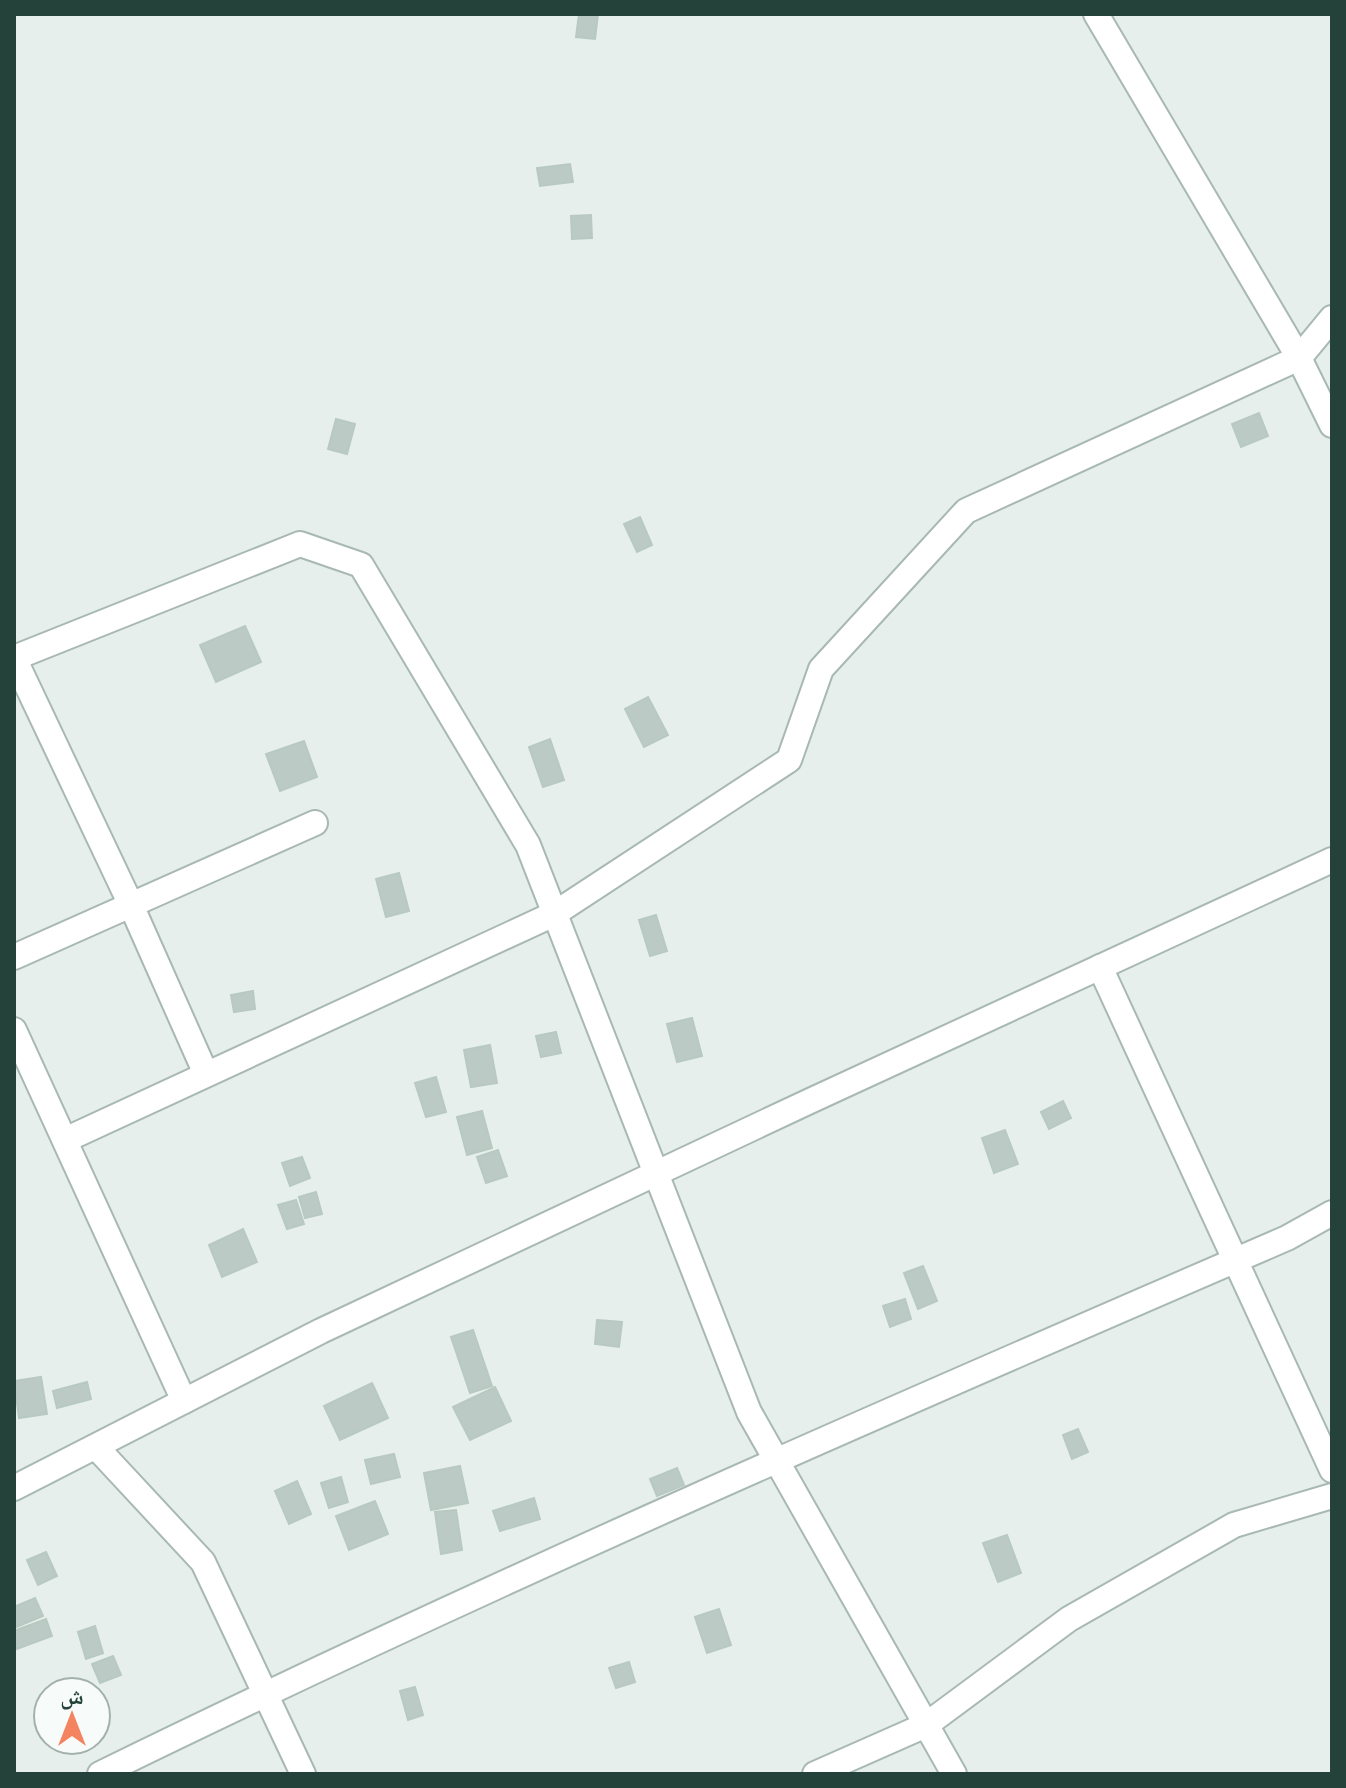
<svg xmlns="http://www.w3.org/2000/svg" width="1346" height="1788" font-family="Helvetica,'Noto Naskh Arabic',sans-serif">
<rect width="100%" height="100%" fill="#e6efeb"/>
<!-- building -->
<g fill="#bbcac4" stroke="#b8c9c2" stroke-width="2">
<path d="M 579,14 L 598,14 L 595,39 L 576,37 Z"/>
<path d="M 570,164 L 573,182 L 540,186 L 537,168 Z"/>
<path d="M 591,215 L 592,238 L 572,239 L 571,216 Z"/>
<path d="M 1259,413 L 1268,436 L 1241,447 L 1232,424 Z"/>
<path d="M 336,419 L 355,424 L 347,454 L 328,449 Z"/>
<path d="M 640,517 L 652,545 L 637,552 L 624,524 Z"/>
<path d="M 245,626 L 261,662 L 216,682 L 200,645 Z"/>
<path d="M 648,697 L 668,735 L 644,747 L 625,709 Z"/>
<path d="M 550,739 L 564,780 L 543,787 L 529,747 Z"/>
<path d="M 304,741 L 317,777 L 280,791 L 266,754 Z"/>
<path d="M 399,873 L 409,911 L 386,917 L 376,879 Z"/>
<path d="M 656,915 L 667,951 L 650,956 L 639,920 Z"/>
<path d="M 253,991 L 255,1009 L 234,1012 L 231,995 Z"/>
<path d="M 692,1018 L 702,1056 L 677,1062 L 667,1024 Z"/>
<path d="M 556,1032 L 561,1053 L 541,1057 L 536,1036 Z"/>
<path d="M 490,1045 L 497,1083 L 471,1087 L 464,1050 Z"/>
<path d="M 436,1077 L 446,1112 L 426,1117 L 415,1083 Z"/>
<path d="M 1063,1101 L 1071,1118 L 1049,1129 L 1041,1112 Z"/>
<path d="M 482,1111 L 492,1148 L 467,1155 L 457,1117 Z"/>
<path d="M 1005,1130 L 1018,1164 L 994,1173 L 982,1138 Z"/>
<path d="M 498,1150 L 507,1176 L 486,1183 L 477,1157 Z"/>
<path d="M 302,1157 L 310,1178 L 290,1186 L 282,1163 Z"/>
<path d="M 316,1192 L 322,1214 L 305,1218 L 299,1197 Z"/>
<path d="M 296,1200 L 304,1224 L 287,1229 L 278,1205 Z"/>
<path d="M 243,1229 L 257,1262 L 222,1277 L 209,1245 Z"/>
<path d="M 923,1266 L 937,1301 L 918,1309 L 904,1273 Z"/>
<path d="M 905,1299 L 911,1319 L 890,1327 L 883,1306 Z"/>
<path d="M 597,1320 L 622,1322 L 619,1347 L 595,1344 Z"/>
<path d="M 473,1330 L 492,1386 L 470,1393 L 451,1337 Z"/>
<path d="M 41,1377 L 47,1414 L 19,1418 L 14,1381 Z"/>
<path d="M 87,1382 L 91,1399 L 57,1408 L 53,1391 Z"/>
<path d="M 372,1383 L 388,1418 L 340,1440 L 324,1406 Z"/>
<path d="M 495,1387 L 511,1421 L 470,1440 L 453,1407 Z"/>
<path d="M 1078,1429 L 1088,1452 L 1072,1459 L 1063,1435 Z"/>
<path d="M 394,1454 L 400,1477 L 371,1484 L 365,1460 Z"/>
<path d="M 460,1466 L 468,1503 L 431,1510 L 424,1473 Z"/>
<path d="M 677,1468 L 684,1485 L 657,1496 L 650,1479 Z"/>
<path d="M 341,1477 L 348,1502 L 329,1508 L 321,1483 Z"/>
<path d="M 297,1481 L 311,1514 L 289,1524 L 275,1491 Z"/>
<path d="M 534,1498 L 540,1519 L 500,1531 L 493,1511 Z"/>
<path d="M 375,1501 L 388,1534 L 349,1550 L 336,1516 Z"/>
<path d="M 456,1510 L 462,1550 L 441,1554 L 435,1512 Z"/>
<path d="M 1007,1535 L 1021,1573 L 998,1582 L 983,1543 Z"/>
<path d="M 46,1552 L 57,1576 L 38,1585 L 27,1560 Z"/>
<path d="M 35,1598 L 43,1616 L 14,1628 L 14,1607 Z"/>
<path d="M 719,1609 L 731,1645 L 707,1653 L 695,1617 Z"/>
<path d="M 46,1619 L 52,1636 L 17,1649 L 14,1631 Z"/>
<path d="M 95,1626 L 103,1653 L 86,1659 L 78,1632 Z"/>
<path d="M 113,1656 L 121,1675 L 100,1683 L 92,1664 Z"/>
<path d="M 629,1662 L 635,1682 L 616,1688 L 609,1668 Z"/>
<path d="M 415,1687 L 423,1715 L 408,1720 L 400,1691 Z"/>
</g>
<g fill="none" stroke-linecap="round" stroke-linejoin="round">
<defs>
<g id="street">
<path d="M 1096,14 L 1299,358 L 1332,425"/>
<path d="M 14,658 L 300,544 L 361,565 L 528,845 L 749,1412 L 954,1774"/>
<path d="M 14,658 L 131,905 L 206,1074"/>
<path d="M 14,957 L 315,823"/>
<path d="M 1100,967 L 1332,1470"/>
<path d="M 14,1030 L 184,1401"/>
<path d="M 65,1140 L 554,914 L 789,760 L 821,669 L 966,511 L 1299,358 L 1332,318"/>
<path d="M 96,1447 L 203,1562 L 303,1774"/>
<path d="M 14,1488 L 321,1331 L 810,1101 L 1332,860"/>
<path d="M 100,1774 C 490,1583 889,1410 1287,1238 L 1332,1213"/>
<path d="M 815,1774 L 926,1725 L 1069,1619 L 1234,1525 L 1332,1496"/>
</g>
</defs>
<!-- street casing -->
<use href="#street" stroke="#a8b8b2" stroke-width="28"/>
<!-- street -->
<use href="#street" stroke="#fff" stroke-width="24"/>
</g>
<!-- border -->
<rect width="1346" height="1788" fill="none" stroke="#24423a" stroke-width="32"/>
<!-- north arrow -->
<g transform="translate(72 1716)"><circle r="38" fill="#f7fbf9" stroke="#a3b1ad" stroke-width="2"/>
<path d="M0-6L14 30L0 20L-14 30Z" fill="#f4845f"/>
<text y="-12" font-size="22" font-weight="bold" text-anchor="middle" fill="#24423a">ش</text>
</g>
</svg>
